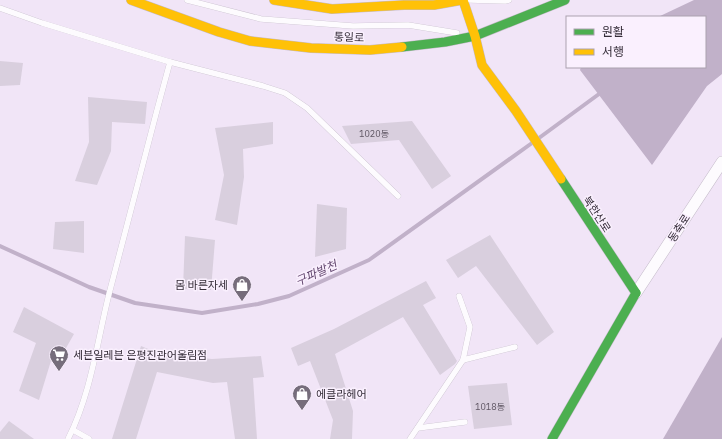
<svg xmlns="http://www.w3.org/2000/svg" width="722" height="439" font-family="'IBM Plex Sans','Noto Sans KR',sans-serif">
<rect width="100%" height="100%" fill="#f1e5f7"/>
<!-- water -->
<g fill="#c1b1c9">
<path d="M 694,0 L 722,0 L 722,74 L 707,86 L 652,165 L 580,70 L 581,67 L 705,67 L 705,17 L 658,17 Z"/>
<path d="M 722,337 L 722,439 L 663,439 Z"/>
</g>
<g fill="none" stroke-linecap="round" stroke-linejoin="round">
<!-- stream -->
<g stroke="#c1b1c9" stroke-width="4">
<path d="M 539,138 L 599,94"/>
<path d="M 0,246 L 89,287 L 135,303 L 202,313 L 258,304 L 289,296 L 369,260 L 532,143"/>
</g>
</g>
<!-- building -->
<g fill="#d9cfde">
<path d="M 0,61 L 23,63 L 20,85 L 0,86 Z"/>
<path d="M 88,97 L 147,102 L 145,124 L 112,122 L 111,151 L 97,185 L 75,181 L 89,142 Z"/>
<path d="M 412,121 L 451,176 L 432,189 L 399,140 L 351,144 L 342,126 Z"/>
<path d="M 273,122 L 273,144 L 243,149 L 244,177 L 237,225 L 215,220 L 224,175 L 215,128 Z"/>
<path d="M 317,204 L 347,208 L 346,249 L 315,257 Z"/>
<path d="M 84,221 L 84,253 L 53,249 L 55,222 Z"/>
<path d="M 490,235 L 554,332 L 537,345 L 476,266 L 458,278 L 446,260 Z"/>
<path d="M 185,236 L 215,240 L 211,290 L 183,289 Z"/>
<path d="M 426,281 L 436,298 L 423,305 L 457,361 L 455,364 L 440,375 L 403,317 L 335,354 L 353,411 L 352,439 L 330,439 L 333,420 L 310,361 L 298,366 L 291,348 L 334,329 Z"/>
<path d="M 24,307 L 74,334 L 62,355 L 54,351 L 39,400 L 19,391 L 36,343 L 13,332 Z"/>
<path d="M 141,346 L 160,354 L 212,359 L 261,356 L 264,377 L 253,378 L 257,439 L 235,439 L 227,382 L 213,383 L 157,372 L 136,439 L 112,439 Z"/>
<path d="M 507,383 L 512,425 L 474,429 L 468,386 Z"/>
<path d="M 9,421 L 34,439 L 0,439 L 0,432 Z"/>
</g>
<g fill="none" stroke-linecap="round" stroke-linejoin="round">
<defs>
<g id="lane">
<path d="M 187,0 L 261,19 L 353,26 L 408,25 L 457,33"/>
<path d="M 470,0 L 505,1 L 509,0"/>
<path d="M 0,8 L 42,23 L 170,62 C 149,139 129,216 109,294 C 97,342 91,394 68,439"/>
<path d="M 170,62 L 263,86 L 285,93 L 307,108 L 398,196"/>
<path d="M 463,360 L 515,347"/>
<path d="M 418,428 L 465,422"/>
<path d="M 73,430 L 89,439"/>
<path d="M 410,439 L 463,360 L 470,327 L 459,296"/>
</g>
<path id="street" d="M 636,293 L 722,162"/>
<g id="fast">
<path d="M 402,47 L 445,42 L 475,36 L 565,0"/>
<path d="M 561,179 L 636,293"/>
<path d="M 552,439 L 636,293"/>
</g>
<g id="slow">
<path d="M 131,0 L 219,32 L 250,41 L 311,48 L 370,50 L 402,47"/>
<path d="M 274,0 L 332,9 L 404,5 L 434,5 L 462,0"/>
<path d="M 463,0 L 475,36 L 482,65 L 516,111 L 561,179"/>
</g>
</defs>
<!-- lane casing -->
<use href="#lane" stroke="#c4bbc9" stroke-width="6"/>
<!-- street casing -->
<use href="#street" stroke="#c4bbc9" stroke-width="12"/>
<!-- fast casing -->
<use href="#fast" stroke="#c4bbc9" stroke-width="10"/>
<!-- slow casing -->
<use href="#slow" stroke="#c4bbc9" stroke-width="10"/>
<!-- lane -->
<use href="#lane" stroke="#fdfbfe" stroke-width="5.5"/>
<!-- street -->
<use href="#street" stroke="#fdfbfe" stroke-width="11"/>
<!-- fast -->
<use href="#fast" stroke="#4caf50" stroke-width="9"/>
<!-- slow -->
<use href="#slow" stroke="#ffc107" stroke-width="9"/>
</g>
<!-- icons -->
<defs>
<symbol id="shop-pin" viewBox="-11 -11 22 30"><path d="M0 17L-7.5 6A9.5 9.5 0 1 1 7.5 6Z" fill="#766d7b" stroke="#faf0fe"/><path d="M-5-2.5h2.3a2.7 3.5 0 0 1 5.4 0H5L5.5 6h-11ZM-1.5-2.5h3a1.5 2.3 0 0 0-3 0Z" fill="#fff"/></symbol>
<symbol id="supermarket-pin" viewBox="-11 -11 22 30"><path d="M0 17L-7.5 6A9.5 9.5 0 1 1 7.5 6Z" fill="#766d7b" stroke="#faf0fe"/><path d="M-6-5.5h2.5l.6 2H6L4.5 2H-2.5L-4.4-4H-6ZM-1.5 3.2a1.3 1.3 0 1 0 .1 0ZM3 3.2a1.3 1.3 0 1 0 .1 0Z" fill="#fff"/></symbol>
</defs>
<g fill-rule="evenodd">
<use href="#shop-pin" x="231" y="274" width="22" height="30"/>
<use href="#supermarket-pin" x="48" y="344" width="22" height="30"/>
<use href="#shop-pin" x="291" y="383" width="22" height="30"/>
</g>
<g text-anchor="middle" dominant-baseline="central" stroke-width="3" stroke-linejoin="round" paint-order="stroke">
<!-- number labels -->
<g font-size="9" fill="#5f5663">
<text x="374" y="133">1020동</text>
<text x="490" y="406">1018동</text>
</g>
<!-- street labels -->
<g font-size="11" fill="#342c38" stroke="#faf0fe">
<text transform="translate(349 37) rotate(2)">통일로</text>
<text transform="translate(597 214) rotate(57)">북한산로</text>
<text transform="translate(679 228) rotate(-57)">동축로</text>
</g>
<!-- poi labels -->
<g font-size="11" fill="#342c38" stroke="#faf0fe" text-anchor="start">
<text x="228" y="285" text-anchor="end">몸 바른자세</text>
<text x="73" y="355">세븐일레븐 은평진관어울림점</text>
<text x="316" y="394">에클라헤어</text>
</g>
<!-- water labels -->
<g font-size="12" font-style="italic" fill="#644870" stroke="#faf0fe">
<text transform="translate(316 273) rotate(-24)">구파발천</text>
</g>
</g>
<!-- legend -->
<rect x="566" y="16" width="140" height="52" fill="#faf0fe" stroke="#aba2af"/>
<rect x="574" y="29" width="20" height="6" fill="#4caf50" stroke="#aba2af"/>
<text x="602" y="36" font-size="12" fill="#342c38">원활</text>
<rect x="574" y="49" width="20" height="6" fill="#ffc107" stroke="#aba2af"/>
<text x="602" y="56" font-size="12" fill="#342c38">서행</text>
</svg>
